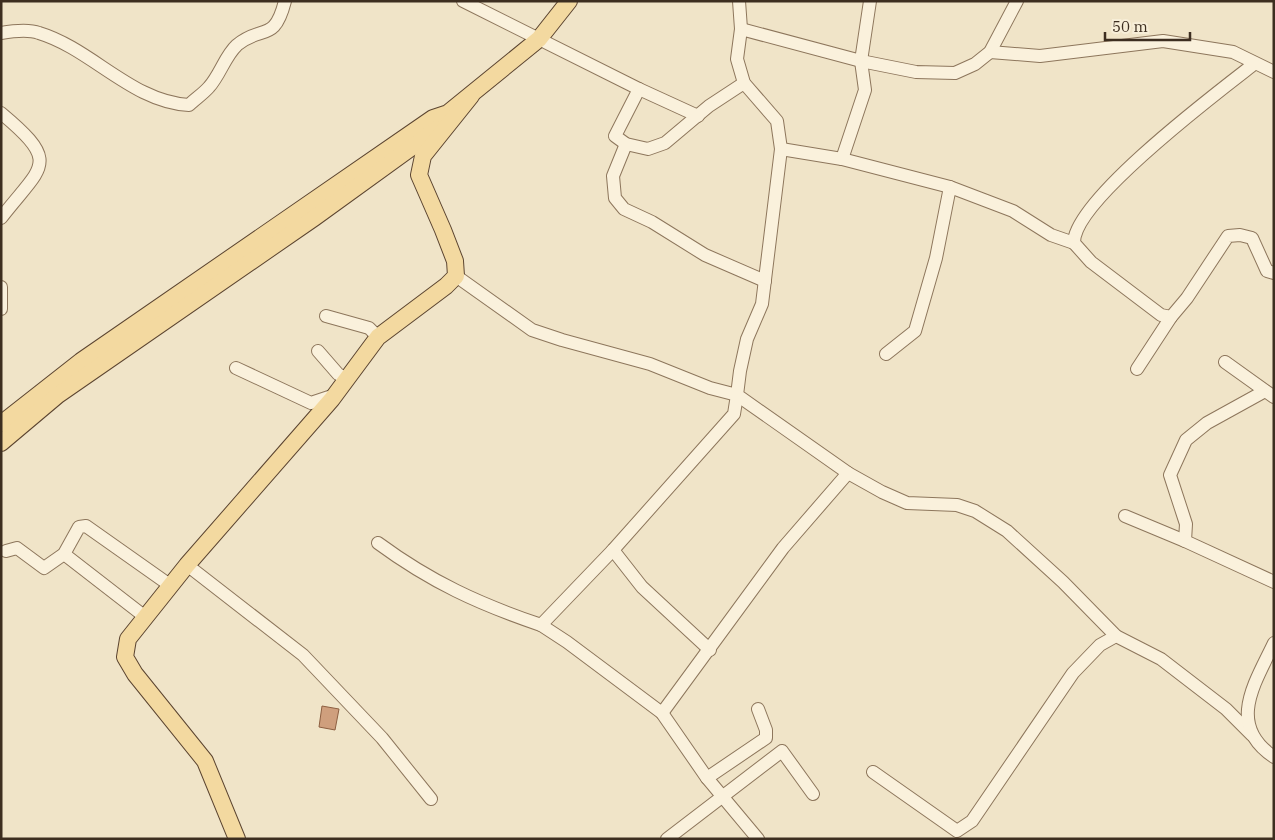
<svg xmlns="http://www.w3.org/2000/svg" width="1275" height="840" font-family="'IBM Plex Serif',serif">
<rect width="100%" height="100%" fill="#f0e4c8"/>
<!-- building -->
<path fill="#cf9f7d" stroke="#8d5f41" d="M 322,706 L 339,709 L 335,730 L 319,727 Z"/>
<g fill="none" stroke-linecap="round" stroke-linejoin="round">
<defs>
<g id="minor">
<path d="M 463,1 L 639,89 L 615,136 L 626,144 L 648,149 L 665,143 L 709,106 L 744,83"/>
<path d="M 739,1 L 741,29 L 737,59 L 744,83 L 777,121 L 781,149 L 762,304 L 747,339 L 740,371 L 737,395 L 848,473 L 882,492 L 907,503 L 957,505 L 975,511 L 1007,531 L 1063,582 L 1116,636 L 1161,659 L 1226,709 L 1252,735"/>
<path d="M 741,29 L 861,61 L 916,72 L 955,73 L 975,64 L 990,52 L 1017,1"/>
<path d="M 1,33 C 13,31 28,29 39,33 C 92,49 132,102 189,105 C 195,99 203,94 209,87 C 220,75 225,56 237,45 C 262,24 274,44 285,1"/>
<path d="M 990,52 L 1040,56 L 1163,41 L 1233,52 L 1274,72"/>
<path d="M 1254,64 C 1218,92 1073,201 1074,243 L 1091,262 L 1161,315 L 1171,317 L 1187,298 L 1228,236 L 1240,235 L 1252,238 L 1267,271 L 1274,273"/>
<path d="M 639,89 L 698,116"/>
<path d="M 1,113 C 62,164 42,165 1,218"/>
<path d="M 626,144 L 613,176 L 615,198 L 624,209 L 652,222 L 705,255 L 765,281"/>
<path d="M 781,149 L 842,159 L 950,187"/>
<path d="M 842,159 L 865,90 L 861,61 L 870,1"/>
<path d="M 1,287 L 1,309"/>
<path d="M 326,316 L 369,328 L 378,337"/>
<path d="M 318,351 L 338,374 L 347,379"/>
<path d="M 886,354 L 915,331 L 936,258 L 950,187 L 1013,211 L 1051,235 L 1074,243"/>
<path d="M 1225,362 L 1274,397"/>
<path d="M 236,368 L 311,403 L 329,397 L 332,399"/>
<path d="M 1137,369 L 1171,317"/>
<path d="M 1265,391 L 1207,423 L 1186,440 L 1170,475 L 1186,524 L 1185,541 L 1274,582"/>
<path d="M 1125,516 L 1185,541"/>
<path d="M 378,543 C 431,582 479,604 541,625 L 613,550 L 734,414 L 737,395 L 710,388 L 650,364 L 562,340 L 532,330 L 456,276"/>
<path d="M 613,550 L 642,587 L 710,650"/>
<path d="M 6,551 L 17,548 L 44,568 L 64,554 L 79,527 L 86,526 L 171,586"/>
<path d="M 64,554 L 144,616"/>
<path d="M 187,565 L 303,655 L 382,738 L 431,799"/>
<path d="M 541,625 L 567,642 L 662,713 L 707,778 L 758,839"/>
<path d="M 1274,643 C 1255,683 1226,725 1274,757"/>
<path d="M 662,713 L 783,548 L 848,473"/>
<path d="M 873,772 L 957,831 L 972,821 L 1073,673 L 1100,645 L 1116,636"/>
<path d="M 707,778 L 766,738 L 766,730 L 758,709"/>
<path d="M 667,839 L 782,751 L 813,794"/>
</g>
<g id="major">
<path d="M 1,424 L 81,361 L 433,118 L 448,113 L 539,39 L 569,1"/>
<path d="M 1,443 L 58,395 L 314,218 L 437,129"/>
<path d="M 237,839 L 205,761 L 135,674 L 125,657 L 128,639 L 187,565 L 332,399 L 378,337 L 446,286 L 456,276 L 455,261 L 443,230 L 419,175 L 423,156 L 471,96"/>
</g>
</defs>
<!-- minor casing -->
<use href="#minor" stroke="#8d765c" stroke-width="14"/>
<!-- major casing -->
<use href="#major" stroke="#5b4430" stroke-width="18"/>
<!-- minor -->
<use href="#minor" stroke="#faf1dc" stroke-width="12"/>
<!-- major -->
<use href="#major" stroke="#f3d9a0" stroke-width="16"/>
</g>
<!-- border -->
<rect width="1275" height="840" fill="none" stroke="#3d2e20" stroke-width="5"/>
<!-- scale -->
<path d="M1105 32v8h85v-8" fill="none" stroke="#3d2e20" stroke-width="2.5"/>
<text x="1112" y="32" font-size="15" fill="#3d2e20" stroke="#f7eed8" stroke-width="4" paint-order="stroke">50 m</text>
</svg>
